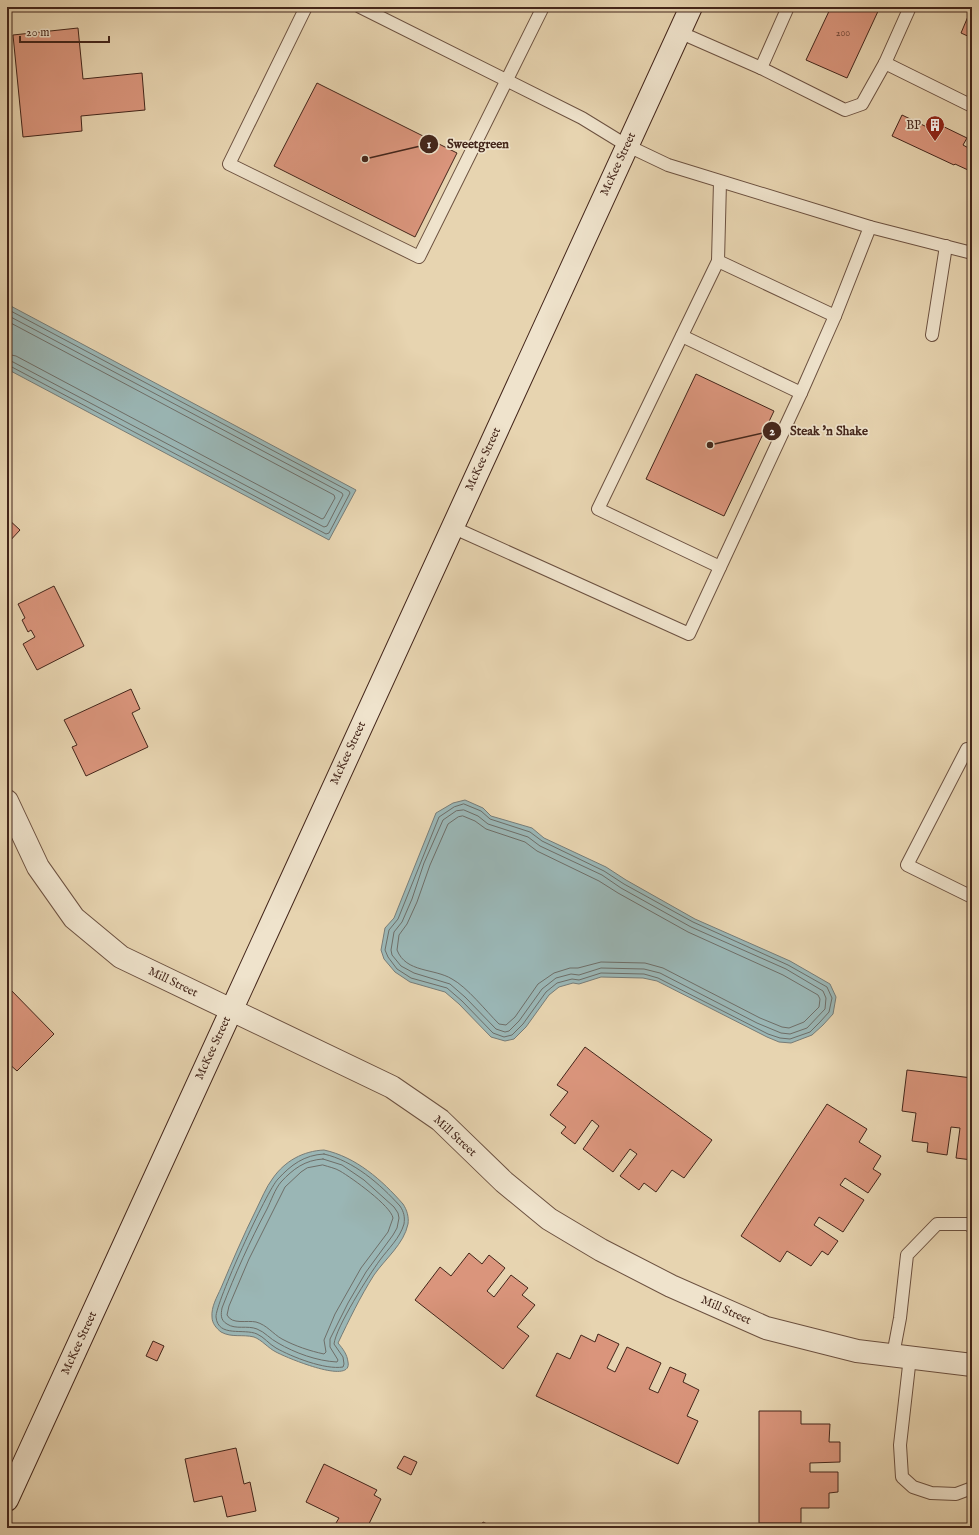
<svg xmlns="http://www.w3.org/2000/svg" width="979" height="1535" font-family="'IM FELL English',serif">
<rect width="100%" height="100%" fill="#e7d4b0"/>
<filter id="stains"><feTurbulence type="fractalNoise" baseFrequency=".005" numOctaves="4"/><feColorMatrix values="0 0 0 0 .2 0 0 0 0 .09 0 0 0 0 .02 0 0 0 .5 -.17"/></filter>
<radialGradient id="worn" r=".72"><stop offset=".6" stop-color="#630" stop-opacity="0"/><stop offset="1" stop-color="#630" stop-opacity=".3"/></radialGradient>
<!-- water -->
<g fill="#9ab6b5" stroke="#777c77">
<path d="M 7,304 L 356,490 L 329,540 L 7,369 Z"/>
<path d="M 465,800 L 483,808 L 491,816 L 532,828 L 544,838 L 606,867 L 626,880 L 695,919 L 790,961 L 830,984 L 836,997 L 833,1014 L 823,1025 L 812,1035 L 791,1043 L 779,1042 L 767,1037 L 657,981 L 643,978 L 601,977 L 579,984 L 573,983 L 559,987 L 549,995 L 526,1027 L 514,1039 L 505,1041 L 491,1037 L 459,1004 L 445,992 L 410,982 L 395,972 L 384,959 L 381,950 L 385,928 L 394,918 L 436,813 L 453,803 Z"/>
<path d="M 324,1150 C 356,1157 382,1180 403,1204 C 407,1210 409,1217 408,1224 C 404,1244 385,1259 374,1275 C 360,1297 349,1320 338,1343 C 343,1349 347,1354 348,1362 C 353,1386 285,1357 276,1352 C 268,1348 262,1340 254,1337 C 242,1334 232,1338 221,1332 C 216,1328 212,1323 212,1317 C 211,1307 217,1297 221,1288 C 232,1262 243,1236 256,1210 C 261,1200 266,1187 273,1178 C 285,1161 303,1151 324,1150 Z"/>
</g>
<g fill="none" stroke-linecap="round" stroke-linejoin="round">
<!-- shore -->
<g stroke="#6e6e68" stroke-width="1">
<path d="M 7,309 L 349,491 L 350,493 L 329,533 L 326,534 L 10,366 L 7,365"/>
<path d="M 7,315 L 342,493 L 343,495 L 327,526 L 324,527 L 13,362 L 7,360"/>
<path d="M 7,321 L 334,495 L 335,498 L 324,518 L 322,519 L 16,356 L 7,354"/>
<path d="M 464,804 L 481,811 L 490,819 L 530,832 L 542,841 L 604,871 L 624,884 L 693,922 L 788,965 L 827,987 L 832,998 L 829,1012 L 820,1022 L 810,1032 L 790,1039 L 780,1038 L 768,1034 L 658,978 L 644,974 L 601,973 L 579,980 L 572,979 L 557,983 L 546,992 L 523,1024 L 512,1035 L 504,1037 L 493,1033 L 462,1001 L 447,988 L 411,978 L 397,969 L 388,957 L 385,950 L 389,930 L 398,919 L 439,817 L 454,807 Z"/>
<path d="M 464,810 L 478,816 L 488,824 L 528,837 L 540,846 L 602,875 L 621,888 L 691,927 L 786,969 L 823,991 L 826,998 L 825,1009 L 807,1028 L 790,1034 L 781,1033 L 757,1023 L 660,973 L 644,969 L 601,968 L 579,975 L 571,974 L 556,978 L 542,989 L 519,1021 L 509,1031 L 505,1032 L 496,1029 L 465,997 L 450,984 L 414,973 L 401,966 L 392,955 L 391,950 L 394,932 L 402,922 L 412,899 L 424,863 L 443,820 L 456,811 Z"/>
<path d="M 463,816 L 475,821 L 486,829 L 525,842 L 537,851 L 599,881 L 618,893 L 688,932 L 783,975 L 818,995 L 820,999 L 819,1007 L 804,1022 L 789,1028 L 782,1027 L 760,1018 L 663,968 L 645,963 L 601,962 L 578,968 L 570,968 L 554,973 L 538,984 L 515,1017 L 506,1025 L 499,1024 C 486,1011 467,987 452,979 C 434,968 406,973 397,950 L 399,935 L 407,924 L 417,902 L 430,865 L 448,824 L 458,817 Z"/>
<path d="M 324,1154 C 354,1161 380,1184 400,1206 C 404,1212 405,1217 404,1224 C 400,1238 388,1249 380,1260 C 369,1275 336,1327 334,1344 L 343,1357 L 344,1364 L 343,1367 C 325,1370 292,1357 276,1348 C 269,1344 264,1337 257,1334 C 244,1328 218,1338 216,1317 C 215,1304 267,1190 278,1179 C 291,1165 304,1155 324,1154 Z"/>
<path d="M 323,1159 L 342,1165 L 364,1180 L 394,1207 L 398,1213 L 399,1218 L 397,1228 L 393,1235 L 366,1272 L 348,1303 L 330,1339 L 330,1347 L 338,1360 L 337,1362 C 317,1361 295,1353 278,1343 C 270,1339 265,1332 257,1329 C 247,1325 236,1330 227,1324 C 220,1320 221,1314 222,1308 C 235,1274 250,1241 267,1209 C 271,1201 275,1189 281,1182 C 293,1169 305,1160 323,1159 Z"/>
<path d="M 323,1165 C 329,1167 335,1168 340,1171 C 352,1178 391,1206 393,1218 L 388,1232 L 361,1268 L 335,1314 L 324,1340 L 326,1352 L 324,1354 C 310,1351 295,1346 282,1339 C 273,1334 267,1325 256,1322 C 247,1320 232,1325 227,1315 L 229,1306 L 249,1259 L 285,1187 L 301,1172 L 307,1168 Z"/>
</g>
</g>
<!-- building -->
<g fill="#da957c" stroke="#43251a">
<path d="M 831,7 L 880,7 L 847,78 L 806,60 Z"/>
<path d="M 972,7 L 972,38 L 961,33 Z"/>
<path d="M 78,28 L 83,79 L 142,73 L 145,110 L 81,116 L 82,131 L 23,137 L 13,35 Z"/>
<path d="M 317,83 L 457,153 L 415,237 L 274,166 Z"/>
<path d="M 902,115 L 929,128 L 932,121 L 967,138 L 963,145 L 972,150 L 972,161 L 968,170 L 955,164 L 954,165 L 892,136 Z"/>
<path d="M 696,374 L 774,411 L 724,516 L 646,479 Z"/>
<path d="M 7,518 L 20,530 L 7,544 Z"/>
<path d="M 54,586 L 84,646 L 37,670 L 23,644 L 35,637 L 31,630 L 28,632 L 22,620 L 25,618 L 18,604 Z"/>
<path d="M 131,689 L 140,709 L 132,713 L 148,747 L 86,776 L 72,747 L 77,745 L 64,720 Z"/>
<path d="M 7,986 L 54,1034 L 17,1071 L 7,1062 Z"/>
<path d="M 585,1047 L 712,1140 L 684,1178 L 672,1170 L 656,1192 L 644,1183 L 639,1190 L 620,1176 L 637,1154 L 630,1149 L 613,1172 L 583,1149 L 599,1126 L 592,1120 L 575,1144 L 561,1133 L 566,1127 L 550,1115 L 568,1092 L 557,1085 Z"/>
<path d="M 907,1070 L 972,1078 L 972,1160 L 956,1158 L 960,1128 L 951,1127 L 947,1155 L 927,1152 L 928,1143 L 912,1141 L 916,1113 L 902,1111 Z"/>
<path d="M 827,1104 L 867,1129 L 859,1142 L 881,1156 L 873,1169 L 881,1174 L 868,1193 L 845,1178 L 840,1185 L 864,1200 L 843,1232 L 819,1217 L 814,1225 L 838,1241 L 828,1255 L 822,1251 L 811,1266 L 787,1251 L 780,1262 L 741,1236 Z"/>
<path d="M 469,1253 L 482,1264 L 489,1255 L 505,1268 L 487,1291 L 494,1297 L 511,1275 L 528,1288 L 522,1295 L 535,1305 L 517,1327 L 529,1336 L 503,1369 L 415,1300 L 440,1267 L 451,1276 Z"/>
<path d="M 598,1334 L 619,1344 L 607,1368 L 615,1372 L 627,1347 L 661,1363 L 649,1389 L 658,1393 L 670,1367 L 686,1374 L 683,1382 L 699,1390 L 687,1416 L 698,1421 L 678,1464 L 536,1396 L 557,1353 L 570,1359 L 581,1335 L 595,1342 Z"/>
<path d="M 153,1341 L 164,1346 L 157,1361 L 146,1356 Z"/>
<path d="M 759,1411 L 801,1411 L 801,1424 L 830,1424 L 829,1442 L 840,1442 L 840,1462 L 810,1463 L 810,1472 L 838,1472 L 838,1492 L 829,1493 L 829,1508 L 801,1508 L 801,1523 L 759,1523 Z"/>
<path d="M 236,1448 L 244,1484 L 250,1482 L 256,1511 L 227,1517 L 222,1496 L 194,1502 L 185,1459 Z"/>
<path d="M 404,1456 L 417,1462 L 411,1475 L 397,1468 Z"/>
<path d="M 324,1464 L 377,1490 L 374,1495 L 381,1499 L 367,1528 L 333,1528 L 339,1518 L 306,1502 Z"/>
<path d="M 483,1522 L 495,1528 L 480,1528 Z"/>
</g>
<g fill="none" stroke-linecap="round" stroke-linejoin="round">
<defs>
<g id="lane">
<path d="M 306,7 L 229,164 L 419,257 L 543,7"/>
<path d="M 360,7 L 582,118 L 626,145 L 668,165 L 870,227 L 972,253"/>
<path d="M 679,32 L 761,68 L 845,110 L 862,104 L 885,63 L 972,106"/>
<path d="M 885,63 L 910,7"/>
<path d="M 761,68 L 788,7"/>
<path d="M 720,182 L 718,261 L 835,316"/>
<path d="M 718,261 L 598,509 L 720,567"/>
<path d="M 932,335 L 946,246"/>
<path d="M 682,336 L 801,393"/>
<path d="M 452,527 L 689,634 L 801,393 L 835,316 L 870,227"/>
<path d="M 967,749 L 907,865 L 972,897"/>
<path d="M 893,1355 L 900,1318 L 907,1255 L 937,1224 L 968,1224 L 972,1227"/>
<path d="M 910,1357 L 900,1445 L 902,1477 L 913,1487 L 931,1493 L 956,1494 L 972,1488"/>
</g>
<path id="street" d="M 7,801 L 38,867 L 74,918 L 121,957 L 392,1087 L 440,1120 L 504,1182 L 549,1219 L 601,1250 L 671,1286 L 766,1328 L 857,1351 L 972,1365"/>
<path id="secondary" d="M 7,1500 L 691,7"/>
</defs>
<!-- lane casing -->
<use href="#lane" stroke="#6c5140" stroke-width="14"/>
<!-- street casing -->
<use href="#street" stroke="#6c5140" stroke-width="24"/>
<!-- secondary casing -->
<use href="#secondary" stroke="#43251a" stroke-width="24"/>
<!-- lane -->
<use href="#lane" stroke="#efe3cc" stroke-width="12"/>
<!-- street -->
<use href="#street" stroke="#efe3cc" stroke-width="22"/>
<!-- secondary -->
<use href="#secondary" stroke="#efe3cc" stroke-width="22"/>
</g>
<!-- icons -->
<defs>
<symbol id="building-pin" viewBox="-11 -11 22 30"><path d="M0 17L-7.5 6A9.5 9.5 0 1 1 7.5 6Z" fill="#8f2418" stroke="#efe3cc"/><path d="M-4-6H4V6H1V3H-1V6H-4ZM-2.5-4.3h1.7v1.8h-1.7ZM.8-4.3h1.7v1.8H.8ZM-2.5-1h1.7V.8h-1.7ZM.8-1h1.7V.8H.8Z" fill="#fff"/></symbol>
</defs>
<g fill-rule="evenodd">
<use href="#building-pin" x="924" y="114" width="22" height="30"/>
</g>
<g text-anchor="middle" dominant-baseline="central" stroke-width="3.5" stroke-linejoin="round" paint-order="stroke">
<!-- number labels -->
<g font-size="10" fill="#694132">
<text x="843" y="33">200</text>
</g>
<!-- poi labels -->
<g font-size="12" fill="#43251a" stroke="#efe3cc" text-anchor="end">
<text x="921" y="125">BP</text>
</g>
<!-- street labels -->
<g font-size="12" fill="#43251a" stroke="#efe3cc">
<text transform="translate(618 164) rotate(-65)">McKee Street</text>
<text transform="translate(483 459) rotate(-65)">McKee Street</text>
<text transform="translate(348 753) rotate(-65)">McKee Street</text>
<text transform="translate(173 982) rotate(26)">Mill Street</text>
<text transform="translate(213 1048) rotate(-65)">McKee Street</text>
<text transform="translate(455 1136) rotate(43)">Mill Street</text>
<text transform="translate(726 1310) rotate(24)">Mill Street</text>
<text transform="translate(79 1343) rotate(-65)">McKee Street</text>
</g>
</g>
<!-- callouts -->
<path fill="none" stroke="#43251a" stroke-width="1.5" d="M365 159L429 144M710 445L772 431"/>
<g fill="#43251a" stroke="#efe3cc" stroke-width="1.5">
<circle cx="365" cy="159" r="4"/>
<circle cx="710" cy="445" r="4"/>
<circle cx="429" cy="144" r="10"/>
<circle cx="772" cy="431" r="10"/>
</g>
<g font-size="12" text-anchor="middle" font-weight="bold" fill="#fff">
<text x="429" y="148">1</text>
<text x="772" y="435">2</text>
</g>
<g font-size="13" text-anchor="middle" font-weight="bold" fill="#43251a" stroke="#efe3cc" stroke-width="3.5" stroke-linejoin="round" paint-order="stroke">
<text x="478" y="148">Sweetgreen</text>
<text x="829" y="435">Steak 'n Shake</text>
</g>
<!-- margin -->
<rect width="979" height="1535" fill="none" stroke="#e7d4b0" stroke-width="24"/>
<rect x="8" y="8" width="963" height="1519" fill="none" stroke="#43251a" stroke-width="2"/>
<rect x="12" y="12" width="955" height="1511" fill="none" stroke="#43251a"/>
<!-- scale -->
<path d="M20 36v6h89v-6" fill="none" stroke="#43251a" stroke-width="2"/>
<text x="26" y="36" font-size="12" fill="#43251a" stroke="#efe3cc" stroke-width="3" paint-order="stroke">20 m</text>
<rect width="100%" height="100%" filter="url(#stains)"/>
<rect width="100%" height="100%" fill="url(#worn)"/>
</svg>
